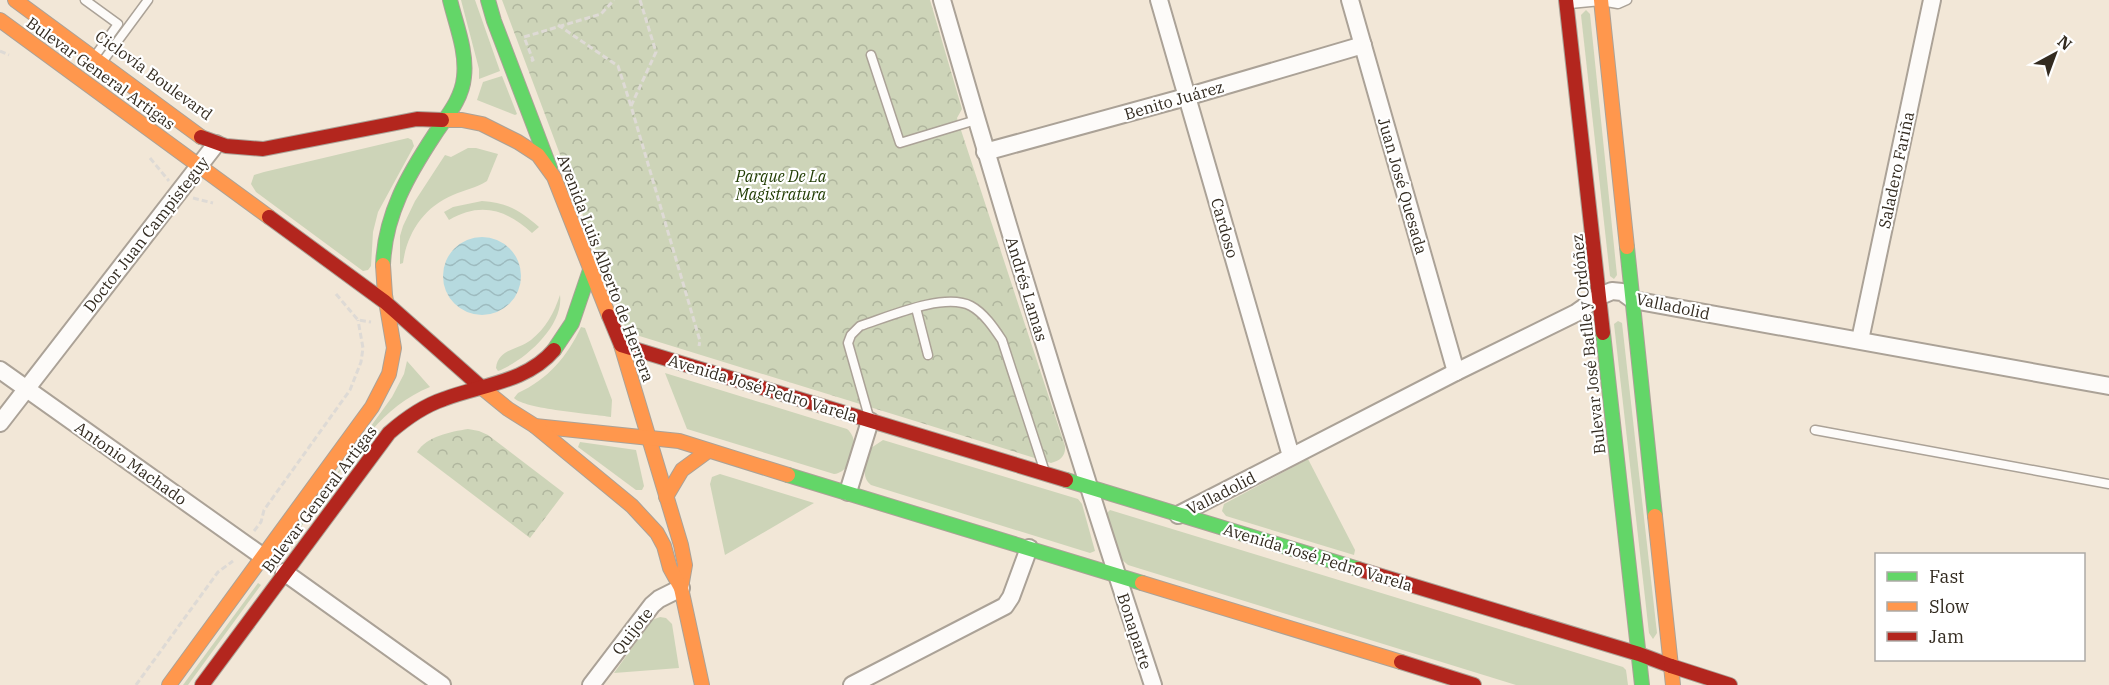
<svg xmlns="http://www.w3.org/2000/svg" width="2109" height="685" font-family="'IBM Plex Serif',serif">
<defs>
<pattern id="park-crowns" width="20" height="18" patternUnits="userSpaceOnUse" patternTransform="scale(1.5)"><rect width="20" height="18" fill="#cdd4b8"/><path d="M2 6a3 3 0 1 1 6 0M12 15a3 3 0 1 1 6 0" fill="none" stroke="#b0b69e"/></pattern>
<pattern id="water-waves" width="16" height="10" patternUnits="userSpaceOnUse" patternTransform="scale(1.5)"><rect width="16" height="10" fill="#b6dadf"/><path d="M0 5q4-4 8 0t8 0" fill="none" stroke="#9dbbbf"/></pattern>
</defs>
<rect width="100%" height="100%" fill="#f2e7d7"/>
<!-- green -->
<g fill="#cdd4b8">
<path d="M 461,0 L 475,0 L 500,71 L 479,79 L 479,69 Z"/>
<path d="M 1586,10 L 1590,14 L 1617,275 L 1614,279 L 1610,276 L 1581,15 Z"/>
<path d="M 502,76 L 517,114 L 515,115 L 477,100 L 483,82 Z"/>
<path d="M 408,138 L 412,140 L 414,146 L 378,212 L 373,232 L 371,266 L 368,270 L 363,271 L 256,192 L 251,184 L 254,175 L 264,172 Z"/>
<path d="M 468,148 L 476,148 L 498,154 L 487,181 C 476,188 464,190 453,195 C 424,207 407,233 403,263 L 400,264 L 400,236 L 403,226 L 415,201 L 445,155 L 451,157 Z"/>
<path d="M 482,201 C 506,202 521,211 539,227 L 532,233 C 506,209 480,202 449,220 L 444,212 L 453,207 Z"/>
<path d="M 560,295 C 564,326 524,361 498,371 L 496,368 C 498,349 518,350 531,340 C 546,328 554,313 560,295 Z"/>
<path d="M 1618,321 L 1622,323 L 1657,633 L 1653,639 L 1649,633 L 1614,324 Z"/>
<path d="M 581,327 L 585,328 L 612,400 L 611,417 C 593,414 524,409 514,398 L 518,393 C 548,379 567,357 581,327 Z"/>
<path d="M 407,361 L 430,387 C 383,406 356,449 328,489 C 308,517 289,544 269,572 L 267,570 L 392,397 L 404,374 Z"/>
<path d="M 665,373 L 847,429 C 862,441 852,472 834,474 L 687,429 Z"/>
<path d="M 883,440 L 1078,499 L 1082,504 L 1095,551 L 1090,553 L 871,485 C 859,475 867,461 871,448 Z"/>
<path d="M 580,442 L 636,450 L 644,486 L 642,490 L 636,490 L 578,447 Z"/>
<path d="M 1308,459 L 1355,550 L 1354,555 L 1226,516 L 1222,511 L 1224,504 Z"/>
<path d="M 720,474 L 814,503 L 725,555 L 710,484 L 712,477 Z"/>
<path d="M 1110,510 L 1623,667 L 1626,670 L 1628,685 L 1516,685 L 1128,565 L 1120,558 L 1105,515 Z"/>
<path d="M 258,583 L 261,585 L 188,685 L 183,685 Z"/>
<path d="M 660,617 L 666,618 L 672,624 L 679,668 L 614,673 L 652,620 Z"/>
</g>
<!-- park -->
<g fill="url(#park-crowns)">
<path d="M 502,0 L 930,0 L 962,109 L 957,118 L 1065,446 C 1066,456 1060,461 1051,463 L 633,334 L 624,325 Z"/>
<path d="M 468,429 L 479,431 L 488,435 L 564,493 L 530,538 L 417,452 C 427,436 450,432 468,429 Z"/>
</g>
<!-- water -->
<circle fill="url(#water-waves)" cx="482" cy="276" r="39"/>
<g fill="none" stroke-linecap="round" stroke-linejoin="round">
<defs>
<g id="lane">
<path d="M 85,0 L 118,24 L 95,56"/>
<path d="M 1570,4 L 1601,1 L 1618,4 L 1627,0"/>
<path d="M 871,55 L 900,143 L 976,120"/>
<path d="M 103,61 L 148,0"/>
<path d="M 916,308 L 928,355"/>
<path d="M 869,417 L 848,343 L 851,335 L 860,326 C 888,317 944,292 971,306 C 984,313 994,328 1002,340 L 1044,469"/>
<path d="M 1815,430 L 2109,484"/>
</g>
<g id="street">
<path d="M 942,0 C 1008,230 1078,458 1153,685"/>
<path d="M 1159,0 L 1291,456"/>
<path d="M 1350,0 L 1456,372"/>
<path d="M 985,152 L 1186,97 L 1363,45"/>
<path d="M 1860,340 L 1932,0"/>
<path d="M 0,370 L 262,556"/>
<path d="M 0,423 L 216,144"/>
<path d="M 848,492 L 870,421"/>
<path d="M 1178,515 L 1456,372 L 1576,313 L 1600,296 L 1612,291 L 1622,292 L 1633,300 L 2109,386"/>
<path d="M 284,572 L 442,685"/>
<path d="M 591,685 L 652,605 L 659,599 L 681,588"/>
<path d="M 852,685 L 1005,606 L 1011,597 L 1029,548"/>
</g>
<g id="fast">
<path d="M 488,0 L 494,21 L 550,168"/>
<path d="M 1627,247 L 1655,516"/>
<path d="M 383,265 C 385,214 408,175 435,134 C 447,116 462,99 464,77 C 467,51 456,25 450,0"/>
<path d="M 1603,333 L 1642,685"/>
<path d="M 554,350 L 572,323 L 590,270"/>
<path d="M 788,475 L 1142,583"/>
<path d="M 1066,480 L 1358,569"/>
</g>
<g id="slow">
<path d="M 15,0 L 201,137"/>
<path d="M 1601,0 L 1627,247"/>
<path d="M 0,20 L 269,217"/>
<path d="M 442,120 L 462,120 L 482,124 L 518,142 L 538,155 L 554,177 L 609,316"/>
<path d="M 621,345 L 681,545 L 685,565 L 681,588"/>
<path d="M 481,387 L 508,409 L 535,426 L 679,441 L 788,475"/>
<path d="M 535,426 L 632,506 L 657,533 L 664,546 L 670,568 L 681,588 L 702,685"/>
<path d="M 666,497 L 682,470 L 708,451"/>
<path d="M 1655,516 L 1673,685"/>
<path d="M 1142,583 L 1401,662"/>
<path d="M 169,685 L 372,407 L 389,374 L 394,348 L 385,295 L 383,265"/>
</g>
<g id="jam">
<path d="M 1566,0 L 1603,333"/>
<path d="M 201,137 L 226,146 L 263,149 L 417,119 L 442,120"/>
<path d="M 269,217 L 385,302 L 481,387"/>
<path d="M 609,316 L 621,345 L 1066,480"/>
<path d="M 1358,569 L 1639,654 L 1671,666"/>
<path d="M 1401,662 L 1474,685"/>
<path d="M 1671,666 L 1730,685"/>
<path d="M 202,685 L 389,433 C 405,419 423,406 444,399 C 481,385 527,382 554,350"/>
</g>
</defs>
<!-- lane casing -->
<use href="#lane" stroke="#aba297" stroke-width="11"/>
<!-- street casing -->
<use href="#street" stroke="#aba297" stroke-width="20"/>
<!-- fast casing -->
<use href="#fast" stroke="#aba297" stroke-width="16"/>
<!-- slow casing -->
<use href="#slow" stroke="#aba297" stroke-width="16"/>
<!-- jam casing -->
<use href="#jam" stroke="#aba297" stroke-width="16"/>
<!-- path -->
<g stroke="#dedad5" stroke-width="3" stroke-dasharray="6 3" stroke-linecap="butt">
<path d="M 640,0 L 656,52 L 631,106 L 700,341 L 699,346"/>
<path d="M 558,25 L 618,66 L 631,106"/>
<path d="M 0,51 L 9,55"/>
<path d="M 531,61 L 533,60 L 524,37 L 601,14 L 614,0"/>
<path d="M 150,158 L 169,181"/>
<path d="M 193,198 L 213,203"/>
<path d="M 336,294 L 358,320 L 371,322"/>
<path d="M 254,531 L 261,522 L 264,510 L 350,390 L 361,362 L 363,348 L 358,320"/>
<path d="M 136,685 L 218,572 L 233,561"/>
</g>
<!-- lane -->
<use href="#lane" stroke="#fdfbf9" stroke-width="8"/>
<!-- street -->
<use href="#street" stroke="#fdfbf9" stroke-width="16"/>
<!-- fast -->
<use href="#fast" stroke="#63d668" stroke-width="14"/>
<!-- slow -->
<use href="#slow" stroke="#ff974d" stroke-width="14"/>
<!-- jam -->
<use href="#jam" stroke="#b3261e" stroke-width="14"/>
</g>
<g text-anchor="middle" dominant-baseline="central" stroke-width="4.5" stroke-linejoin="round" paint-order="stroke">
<!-- street labels -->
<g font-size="16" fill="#332b20" stroke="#fff">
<text transform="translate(101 73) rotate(36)">Bulevar General Artigas</text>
<text transform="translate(154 75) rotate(36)">Ciclovía Boulevard</text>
<text transform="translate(1174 100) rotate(-16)">Benito Juárez</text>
<text transform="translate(1896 170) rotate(-78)">Saladero Fariña</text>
<text transform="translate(1403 186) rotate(74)">Juan José Quesada</text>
<text transform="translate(1225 228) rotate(74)">Cardoso</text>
<text transform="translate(146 234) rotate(-52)">Doctor Juan Campisteguy</text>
<text transform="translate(606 268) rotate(69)">Avenida Luis Alberto de Herrera</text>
<text transform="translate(1027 289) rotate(73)">Andrés Lamas</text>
<text transform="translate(1673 306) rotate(12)">Valladolid</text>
<text transform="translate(1588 344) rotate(-96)">Bulevar José Batlle y Ordóñez</text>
<text transform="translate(763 388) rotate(17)">Avenida José Pedro Varela</text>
<text transform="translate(131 463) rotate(35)">Antonio Machado</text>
<text transform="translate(1221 493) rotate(-27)">Valladolid</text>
<text transform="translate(319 499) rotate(-53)">Bulevar General Artigas</text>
<text transform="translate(1318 557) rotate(17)">Avenida José Pedro Varela</text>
<text transform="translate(632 631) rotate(-52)">Quijote</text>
<text transform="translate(1135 631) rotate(72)">Bonaparte</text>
</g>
<!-- park labels -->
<g font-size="16" font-style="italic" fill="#1f3b00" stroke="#fff">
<text x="781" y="176">Parque De La<tspan x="781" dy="18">Magistratura</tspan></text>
</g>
</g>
<!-- legend -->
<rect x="1875" y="553" width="210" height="108" fill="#ffffff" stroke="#adaaa6" stroke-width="1.5"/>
<rect x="1887" y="572" width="30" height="9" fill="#63d668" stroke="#adaaa6" stroke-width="1.5"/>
<text x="1929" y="583" font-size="18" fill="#332b20">Fast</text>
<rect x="1887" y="602" width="30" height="9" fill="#ff974d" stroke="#adaaa6" stroke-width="1.5"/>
<text x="1929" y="613" font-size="18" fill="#332b20">Slow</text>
<rect x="1887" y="632" width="30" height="9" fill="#b3261e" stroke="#adaaa6" stroke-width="1.5"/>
<text x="1929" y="643" font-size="18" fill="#332b20">Jam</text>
<!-- north arrow -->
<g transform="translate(2055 54) rotate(41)" stroke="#ffffff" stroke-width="4.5" paint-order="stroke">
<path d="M0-4.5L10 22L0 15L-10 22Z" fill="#332b20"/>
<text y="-9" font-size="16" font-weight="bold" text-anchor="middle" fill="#332b20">N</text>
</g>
</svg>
